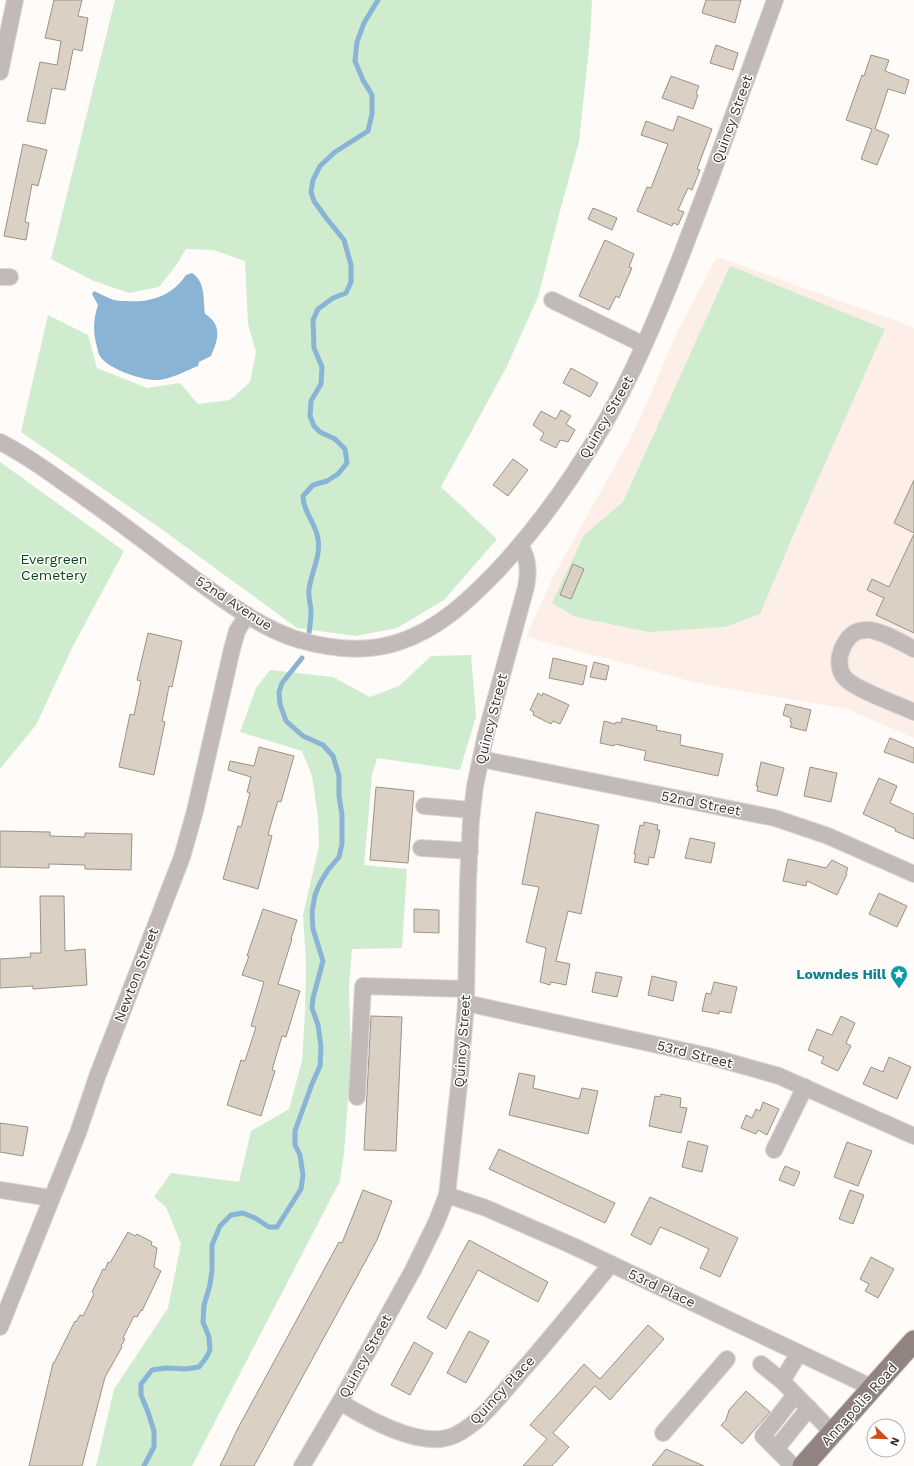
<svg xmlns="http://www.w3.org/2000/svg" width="914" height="1466" font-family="'Work Sans',sans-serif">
<rect width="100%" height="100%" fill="#fefbf9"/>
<!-- education -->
<path fill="#fdeee8" d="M 717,257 L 900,322 L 914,328 L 914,738 L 847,709 L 698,683 L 526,637 L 553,577 L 634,432 L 678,330 Z"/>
<!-- green -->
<g fill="#cfeccf">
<path d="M 115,0 L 592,0 L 590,38 L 579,142 L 560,211 L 538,297 L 506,368 L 441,487 L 497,539 L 444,600 L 397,628 L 356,636 L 297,628 L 160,528 L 21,432 L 48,315 L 88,335 L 97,368 L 147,388 L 180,383 L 198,404 L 230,400 L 250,382 L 256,352 L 248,324 L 245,261 L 213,250 L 186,249 L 177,264 L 159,287 L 129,293 L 94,281 L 51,259 Z"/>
<path d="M 730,266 L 885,329 L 798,524 L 760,614 L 725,627 L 649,632 L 576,617 L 552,603 L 584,535 L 623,502 Z"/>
<path d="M 0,462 L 124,551 L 71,650 L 36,725 L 0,769 Z"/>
<path d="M 471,655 L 476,716 L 460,770 L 377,758 L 372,775 L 364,865 L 407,869 L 402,948 L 352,949 L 349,985 L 351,1062 L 344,1153 L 340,1181 L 192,1466 L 96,1466 L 114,1389 L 168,1308 L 181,1244 L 166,1207 L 154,1197 L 171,1173 L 239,1182 L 251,1131 L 289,1109 L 302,1061 L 305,1014 L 306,961 L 303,915 L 319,846 L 318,817 L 312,776 L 302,751 L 240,732 L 256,688 L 270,670 L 333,677 L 370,697 L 399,686 L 431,656 Z"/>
</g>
<!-- water -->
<path fill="#89b4d6" d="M 192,273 C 206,282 203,300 205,314 C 223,325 218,340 211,356 L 199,362 L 198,366 L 193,368 C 182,373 170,379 158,380 C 144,381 107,369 100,356 C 98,354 98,350 97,347 C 93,332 93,320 98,305 L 92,294 L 94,291 C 101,294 108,298 114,300 C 118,301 123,301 127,301 C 151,303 173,295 186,275 Z"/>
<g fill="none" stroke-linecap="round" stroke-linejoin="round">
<!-- stream -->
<g stroke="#89b4d6" stroke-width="5">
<path d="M 309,633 C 310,626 311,619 311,612 C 311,604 308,597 309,590 C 311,572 321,557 318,539 C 316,523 303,512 303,496 L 313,485 L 327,481 L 338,474 L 347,463 L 345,449 L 335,439 L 320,432 L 314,426 L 310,416 L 311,401 L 321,384 L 322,367 L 314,348 L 313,320 L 318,309 L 333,298 L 346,293 L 351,282 L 351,265 L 344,240 L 327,219 L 314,201 L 311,192 L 313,180 L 320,166 L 335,152 L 368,131 L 372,114 L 372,95 L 363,80 L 355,61 L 357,42 L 364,23 L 378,0"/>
<path d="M 144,1466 L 154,1447 L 154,1431 L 148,1412 L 141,1395 L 141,1384 L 152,1370 L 166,1368 L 186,1369 L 199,1367 L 206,1358 L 210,1350 L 209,1337 L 203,1322 L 204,1305 L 210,1285 L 212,1270 L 212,1245 L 220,1226 L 231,1215 L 243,1213 L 255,1218 L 269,1227 L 277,1227 L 301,1189 L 303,1175 L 300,1155 L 295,1145 L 295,1131 L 312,1084 L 320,1066 L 321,1047 L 318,1025 L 312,1008 L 313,998 L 323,961 L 313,929 L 312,912 L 315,895 L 320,883 L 328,870 L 339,857 L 342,844 L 342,815 L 339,796 L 339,776 L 333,756 L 323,745 L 303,736 L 286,721 L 280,704 L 279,692 L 282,683 L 302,658"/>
</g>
</g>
<!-- building -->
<g fill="#dad0c3" stroke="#9b9286">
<path d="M 54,0 L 82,0 L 78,16 L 88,18 L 82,51 L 74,49 L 73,50 L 65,90 L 52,88 L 45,124 L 27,121 L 40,62 L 57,65 L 61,41 L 45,38 Z"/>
<path d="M 706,0 L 741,0 L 735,23 L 702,13 Z"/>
<path d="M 716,45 L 738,53 L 733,70 L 710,63 Z"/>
<path d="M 871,55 L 889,60 L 885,71 L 909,80 L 905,94 L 888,89 L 875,129 L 889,135 L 877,165 L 861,159 L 872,129 L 846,120 L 862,75 L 864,76 Z"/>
<path d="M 671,76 L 699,86 L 696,94 L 698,95 L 693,109 L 662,98 Z"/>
<path d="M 678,116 L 712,129 L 697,169 L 700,170 L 692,190 L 688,188 L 678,210 L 684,212 L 678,225 L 673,223 L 672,226 L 637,211 L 647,187 L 651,188 L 668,144 L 641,135 L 646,121 L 673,131 Z"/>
<path d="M 23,144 L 47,150 L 38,186 L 32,184 L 25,222 L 29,223 L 26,240 L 4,236 Z"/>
<path d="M 593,208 L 617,218 L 612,230 L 588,219 Z"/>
<path d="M 605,240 L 634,254 L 629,267 L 632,268 L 624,286 L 619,298 L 616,296 L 609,310 L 579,296 Z"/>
<path d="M 571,368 L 598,383 L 590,397 L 563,383 Z"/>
<path d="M 561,410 L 571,416 L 566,424 L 575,430 L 568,442 L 560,440 L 556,448 L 540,440 L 544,433 L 533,425 L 541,411 L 556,419 Z"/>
<path d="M 513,459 L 528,470 L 508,496 L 493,485 Z"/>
<path d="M 914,480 L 914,533 L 894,523 Z"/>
<path d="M 914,534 L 914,633 L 876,615 L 884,598 L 867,590 L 872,579 L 889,587 Z"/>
<path d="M 573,564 L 584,569 L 571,599 L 560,595 Z"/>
<path d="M 148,633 L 182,641 L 172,687 L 169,686 L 166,702 L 162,721 L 165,722 L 154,775 L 119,767 L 130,714 L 134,715 L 138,696 L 141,681 L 137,680 Z"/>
<path d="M 553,658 L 587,666 L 583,685 L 549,678 Z"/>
<path d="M 594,662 L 609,666 L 606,680 L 590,677 Z"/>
<path d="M 538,693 L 542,696 L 543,693 L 569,705 L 560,724 L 553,721 L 551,724 L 533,715 L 534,712 L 530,710 Z"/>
<path d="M 786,704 L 811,710 L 806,731 L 790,727 L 792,723 L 790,722 L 791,718 L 783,715 Z"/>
<path d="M 622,718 L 657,726 L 656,730 L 681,735 L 680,745 L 723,754 L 718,776 L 644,760 L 646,751 L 615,744 L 614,746 L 600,743 L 604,721 L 615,724 L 616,722 L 621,723 Z"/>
<path d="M 890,738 L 914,748 L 914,763 L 884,752 Z"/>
<path d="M 259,747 L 294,756 L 281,802 L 278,801 L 273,817 L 268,835 L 272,836 L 258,889 L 223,879 L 238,826 L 241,827 L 250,793 L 247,792 L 251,777 L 228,770 L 230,761 L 254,766 Z"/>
<path d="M 761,762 L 784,768 L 777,796 L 757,791 L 758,786 L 756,786 Z"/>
<path d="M 810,767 L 837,773 L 831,802 L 804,796 Z"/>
<path d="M 879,778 L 897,786 L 890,803 L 914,814 L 914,839 L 895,831 L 896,829 L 863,814 Z"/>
<path d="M 376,787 L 414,791 L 408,863 L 370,860 Z"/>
<path d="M 536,812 L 599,825 L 581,914 L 568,911 L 556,961 L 570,964 L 566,985 L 551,982 L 550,985 L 540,982 L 546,948 L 526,942 L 539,887 L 522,884 Z"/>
<path d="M 644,822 L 658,825 L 657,830 L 660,830 L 654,858 L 649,857 L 648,865 L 634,862 L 636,854 L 634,854 L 640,825 L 643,826 Z"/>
<path d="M 0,831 L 50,832 L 50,836 L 85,837 L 85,833 L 132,834 L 131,870 L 85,869 L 85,865 L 49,864 L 49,868 L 0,867 Z"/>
<path d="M 690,838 L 715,843 L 711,863 L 685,858 Z"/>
<path d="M 788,859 L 826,868 L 832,860 L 848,868 L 846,873 L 847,874 L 837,895 L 807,881 L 806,886 L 783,881 Z"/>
<path d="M 879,893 L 907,906 L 897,927 L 869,914 Z"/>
<path d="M 40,896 L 64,896 L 65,951 L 85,949 L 87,985 L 33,989 L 33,986 L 0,988 L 0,959 L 31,957 L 30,953 L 41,953 Z"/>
<path d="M 263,909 L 297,920 L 291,939 L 292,939 L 278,984 L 300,991 L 286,1037 L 282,1036 L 272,1070 L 275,1071 L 261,1116 L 227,1105 L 241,1060 L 245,1061 L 256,1027 L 251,1026 L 264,982 L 242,975 L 249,956 L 247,956 Z"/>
<path d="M 414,909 L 439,910 L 439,933 L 414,932 Z"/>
<path d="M 596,972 L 622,977 L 617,997 L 592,992 Z"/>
<path d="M 652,976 L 677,982 L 673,1001 L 648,995 Z"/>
<path d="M 714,982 L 737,987 L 731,1013 L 719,1011 L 719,1014 L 702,1011 L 706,993 L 711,994 Z"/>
<path d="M 371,1016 L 402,1017 L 396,1151 L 364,1150 Z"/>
<path d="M 841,1016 L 855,1023 L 846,1043 L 851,1046 L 838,1071 L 821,1063 L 824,1057 L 808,1050 L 817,1029 L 832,1035 Z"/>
<path d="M 889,1057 L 911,1067 L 897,1099 L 863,1084 L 871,1067 L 883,1072 Z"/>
<path d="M 519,1073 L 535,1076 L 533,1088 L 579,1099 L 582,1088 L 598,1091 L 588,1134 L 509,1115 Z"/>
<path d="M 661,1094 L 681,1098 L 680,1107 L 687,1108 L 681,1133 L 649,1126 L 655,1096 L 660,1097 Z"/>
<path d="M 763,1102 L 779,1109 L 767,1135 L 758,1130 L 756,1134 L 741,1128 L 746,1115 L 752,1118 L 756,1109 L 760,1111 Z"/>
<path d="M 0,1123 L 28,1127 L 23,1156 L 0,1152 Z"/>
<path d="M 688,1141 L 708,1146 L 702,1172 L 682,1167 Z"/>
<path d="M 847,1142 L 872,1151 L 858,1186 L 834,1177 Z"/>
<path d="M 499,1149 L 615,1203 L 605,1223 L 489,1169 Z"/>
<path d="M 785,1166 L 800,1172 L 794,1186 L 779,1180 Z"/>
<path d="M 363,1190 L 392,1201 L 377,1240 L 254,1466 L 220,1466 L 238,1428 L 339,1242 L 342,1243 Z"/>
<path d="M 850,1190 L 864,1195 L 853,1224 L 839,1219 Z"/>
<path d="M 650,1197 L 738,1238 L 720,1277 L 700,1268 L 709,1249 L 679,1235 L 660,1227 L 651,1245 L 631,1235 Z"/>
<path d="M 128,1232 L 135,1236 L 137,1234 L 152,1242 L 151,1245 L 157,1248 L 154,1267 L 161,1271 L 142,1311 L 141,1310 L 137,1317 L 134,1316 L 123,1338 L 125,1339 L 121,1346 L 122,1347 L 105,1377 L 82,1466 L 29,1466 L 53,1363 L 54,1363 L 75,1321 L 76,1322 L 80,1315 L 83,1316 L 94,1294 L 92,1292 L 103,1269 L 105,1270 L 108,1262 L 110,1263 Z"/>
<path d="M 469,1240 L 548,1282 L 538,1302 L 478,1270 L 446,1329 L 427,1318 Z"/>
<path d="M 871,1257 L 894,1269 L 878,1298 L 865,1291 L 869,1284 L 860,1279 Z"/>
<path d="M 648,1325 L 664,1339 L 610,1400 L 595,1386 L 553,1433 L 569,1447 L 552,1466 L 523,1466 L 547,1439 L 530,1425 L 556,1396 L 584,1364 L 600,1379 Z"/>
<path d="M 469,1331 L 489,1341 L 466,1383 L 447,1373 Z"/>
<path d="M 414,1342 L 433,1353 L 410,1395 L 391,1385 Z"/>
<path d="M 746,1391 L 770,1412 L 742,1444 L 721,1425 L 726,1420 L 729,1410 Z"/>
<path d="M 666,1449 L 704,1466 L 652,1466 Z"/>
</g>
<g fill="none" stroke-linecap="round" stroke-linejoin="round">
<defs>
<g id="minor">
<path d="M 0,72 L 15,0"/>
<path d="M 0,277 L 10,277"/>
<path d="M 552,300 L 644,345"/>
<path d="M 0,442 C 24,454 45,469 67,485 C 111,515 153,548 196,580 C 227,602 259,627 296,639 C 329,649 366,653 399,642 C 439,629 469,600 497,571 C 552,512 600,439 634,367 C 662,308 685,246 708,185 C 730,123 753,62 775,0"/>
<path d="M 914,649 C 888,636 855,612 841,652 C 838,660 839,672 845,678 C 854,689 899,705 914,712"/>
<path d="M 481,759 L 775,818 L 828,836 L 914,874"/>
<path d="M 424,806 L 472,810"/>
<path d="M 421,848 L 470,851"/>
<path d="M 466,1003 L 708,1056 L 779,1076 L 914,1136"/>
<path d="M 357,1097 L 363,986 L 466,989"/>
<path d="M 774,1150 L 805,1087"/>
<path d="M 0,1190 L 51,1198"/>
<path d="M 447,1195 L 486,1208 L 573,1246 L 873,1388"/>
<path d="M 0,1327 L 78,1133 L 97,1077 L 182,857 L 195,811 L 232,649 L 237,631 L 247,615"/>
<path d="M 799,1353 L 782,1381 L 833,1433"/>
<path d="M 761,1364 L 782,1381"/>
<path d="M 340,1402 C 366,1418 410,1442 441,1439 C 452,1438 462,1432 471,1425 C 487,1413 500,1396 513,1381 C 547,1343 579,1303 611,1264"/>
<path d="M 663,1433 L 727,1359"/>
<path d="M 776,1449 L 763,1436 L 795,1395"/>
<path d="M 302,1466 L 340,1402 L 413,1270 L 436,1223 L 447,1195 L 460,1076 L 466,1003 L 468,880 L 471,820 L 475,786 L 486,734 L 526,587 C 529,572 529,558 520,546"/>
<path d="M 793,1466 L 776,1449 L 809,1408"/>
</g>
<path id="major" d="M 803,1466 L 914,1341"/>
</defs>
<!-- minor casing -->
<use href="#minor" stroke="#dbd7d5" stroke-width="18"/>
<!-- major casing -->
<use href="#major" stroke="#dbd7d5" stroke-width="23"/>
<!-- minor -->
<use href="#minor" stroke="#c2bab8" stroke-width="16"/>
<!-- major -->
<use href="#major" stroke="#918380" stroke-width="21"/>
</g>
<!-- icons -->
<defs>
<symbol id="sight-pin" viewBox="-11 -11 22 30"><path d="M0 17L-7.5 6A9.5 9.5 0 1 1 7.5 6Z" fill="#0f9aa8" stroke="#fff"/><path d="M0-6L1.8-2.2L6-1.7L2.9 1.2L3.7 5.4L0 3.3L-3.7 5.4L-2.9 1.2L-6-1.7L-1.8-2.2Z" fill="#fff"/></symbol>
</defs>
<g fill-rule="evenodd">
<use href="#sight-pin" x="889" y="964" width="20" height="27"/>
</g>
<g text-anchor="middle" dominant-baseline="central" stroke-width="3" stroke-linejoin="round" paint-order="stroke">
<!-- street labels -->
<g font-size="14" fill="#393430" stroke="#fff">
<text transform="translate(732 119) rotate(-70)">Quincy Street</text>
<text transform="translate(606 417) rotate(-60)">Quincy Street</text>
<text transform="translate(234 603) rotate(33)">52nd Avenue</text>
<text transform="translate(491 719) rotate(-76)">Quincy Street</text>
<text transform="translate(701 803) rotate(11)">52nd Street</text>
<text transform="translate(136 975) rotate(-69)">Newton Street</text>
<text transform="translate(462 1041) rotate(-86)">Quincy Street</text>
<text transform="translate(695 1054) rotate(14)">53rd Street</text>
<text transform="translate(662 1288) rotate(25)">53rd Place</text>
<text transform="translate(365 1356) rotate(-61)">Quincy Street</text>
<text transform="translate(502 1390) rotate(-47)">Quincy Place</text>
<text transform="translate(859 1404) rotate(-48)">Annapolis Road</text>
</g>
<!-- park labels -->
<g font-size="14" fill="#0c4515" stroke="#fff">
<text x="54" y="559">Evergreen<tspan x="54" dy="16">Cemetery</tspan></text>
</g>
<!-- culture labels -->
<g font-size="14" font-weight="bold" fill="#0d838f" stroke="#fff" text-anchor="end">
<text x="886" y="974">Lowndes Hill</text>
</g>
</g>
<!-- north arrow -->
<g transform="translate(886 1438) rotate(113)"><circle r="19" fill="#ffffff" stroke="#b0aeac"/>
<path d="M0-3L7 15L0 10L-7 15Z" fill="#d14b12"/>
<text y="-6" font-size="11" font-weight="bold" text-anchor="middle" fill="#393430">N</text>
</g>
</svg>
